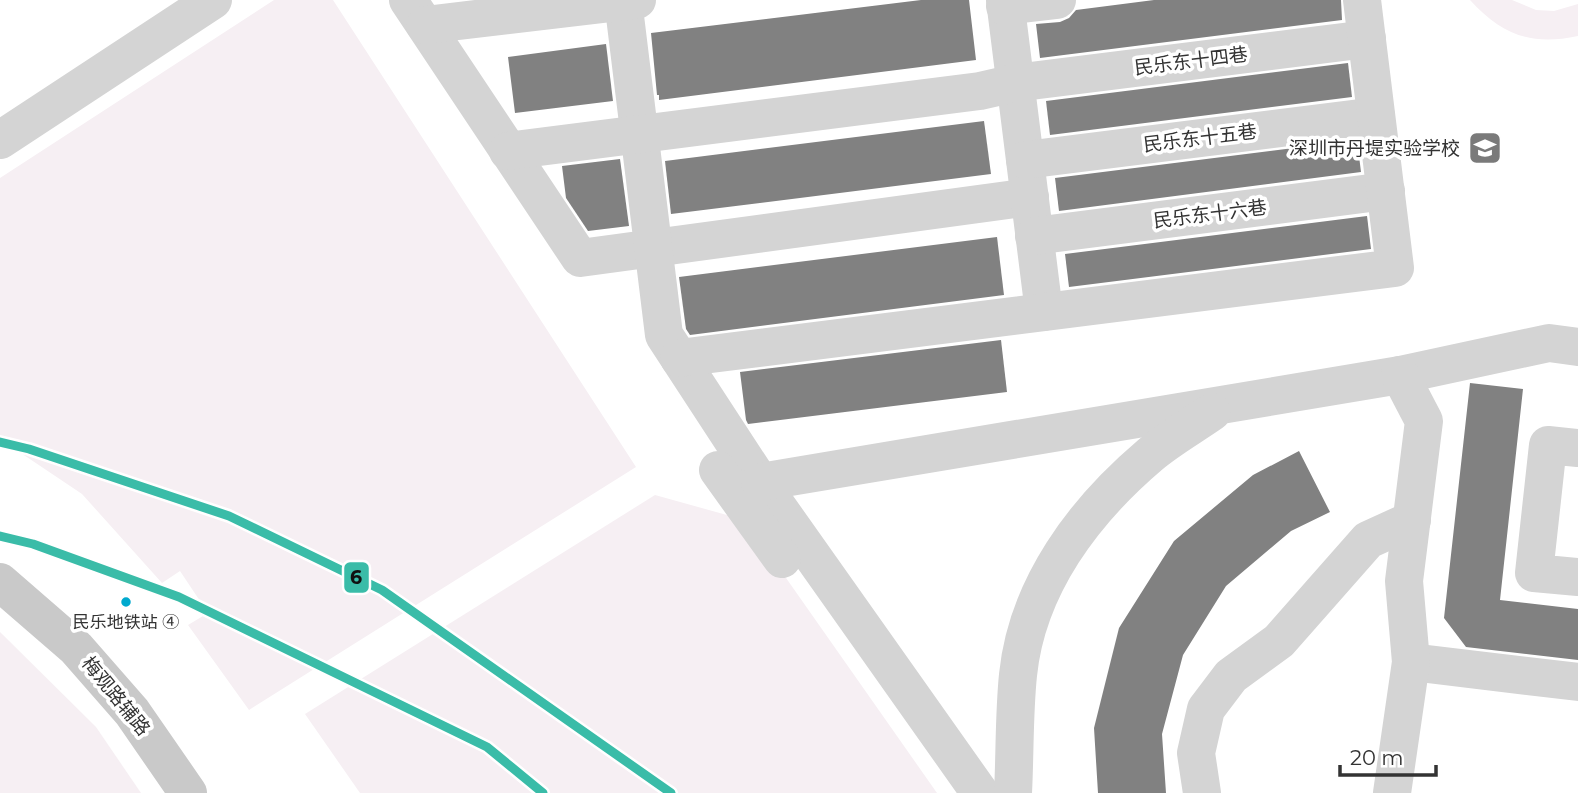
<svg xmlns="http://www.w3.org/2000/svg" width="1578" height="793" font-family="Montserrat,'Noto Sans SC',sans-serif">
<rect width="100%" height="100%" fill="#fff"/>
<!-- green -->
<g fill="#f6eff3">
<path d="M 274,0 L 333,0 L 636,467 L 249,710 L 188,625 L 208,613 L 180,571 L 162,583 L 82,494 L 0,439 L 0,178 Z"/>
<path d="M 1470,0 L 1512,0 L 1536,10 L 1554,11 L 1578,4 L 1578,36 C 1531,46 1502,35 1470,0 Z"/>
<path d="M 655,495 L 734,517 L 753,531 L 937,793 L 360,793 L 305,714 Z"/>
<path d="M 0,632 L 96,727 L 141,793 L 0,793 Z"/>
</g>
<!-- building -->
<g fill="#818181">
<path d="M 921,0 L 969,0 L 976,60 L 659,100 L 659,95 L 657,95 L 651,33 Z"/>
<path d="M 1154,0 L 1341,0 L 1342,20 L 1040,58 L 1036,24 L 1060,22 L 1069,18 L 1076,10 Z"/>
<path d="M 606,44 L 613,101 L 515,113 L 508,57 Z"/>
<path d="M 1348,63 L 1352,97 L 1050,135 L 1046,101 Z"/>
<path d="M 984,121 L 991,174 L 671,214 L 665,161 Z"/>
<path d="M 1357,140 L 1361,172 L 1059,211 L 1055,178 Z"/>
<path d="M 620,159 L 629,226 L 588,231 L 566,198 L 562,166 Z"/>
<path d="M 1367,216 L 1371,249 L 1069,287 L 1065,254 Z"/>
<path d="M 997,237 L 1004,295 L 690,335 L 686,329 L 679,277 Z"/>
<path d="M 1001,340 L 1007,392 L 748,424 L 746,420 L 740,372 Z"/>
<path d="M 1470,383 L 1523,389 L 1500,600 L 1578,609 L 1578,660 L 1466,647 L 1444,618 Z"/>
<path d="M 1299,451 L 1330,512 L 1291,531 L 1226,586 L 1183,655 L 1162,734 L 1166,793 L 1098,793 L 1094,728 L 1119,628 L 1174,541 L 1253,475 Z"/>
</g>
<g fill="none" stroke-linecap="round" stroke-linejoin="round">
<!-- minor -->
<g stroke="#d4d4d4" stroke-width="38">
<path d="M 408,0 L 580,258 L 1030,197"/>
<path d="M 623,0 L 664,335 L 760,482 L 980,793"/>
<path d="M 1005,0 L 1044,312"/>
<path d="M 1005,6 L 1057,0"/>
<path d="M 425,25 L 637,0"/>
<path d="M 0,140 L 213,0"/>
<path d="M 508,151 L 980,91 L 1015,83 L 1367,39"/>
<path d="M 1025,160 L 1376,116"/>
<path d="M 1034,236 L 1386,191"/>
<path d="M 679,358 L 1395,268 L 1362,0"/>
<path d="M 1578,448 L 1548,445 L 1534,573 L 1578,577"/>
<path d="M 718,470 L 782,559"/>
<path d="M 760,482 L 1400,375 L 1549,343 L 1578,347"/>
<path d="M 1411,662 L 1578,682"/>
<path d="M 1013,793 C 1015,754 1014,714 1018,675 C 1027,586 1084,511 1150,455 C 1169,439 1192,426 1212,412"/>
<path d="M 1202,793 L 1196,753 L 1206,709 L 1231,676 L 1279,641 L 1368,540 L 1412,520"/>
<path d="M 1392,793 L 1411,662 L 1404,581 L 1424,421 L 1400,375"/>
</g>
<!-- major -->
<path stroke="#c9c9c9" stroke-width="38" d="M 0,582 L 76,648 L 132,712 L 188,793"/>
<defs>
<g id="metro-1">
<path d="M 0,442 L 29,449 L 229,516 L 382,590 L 671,793"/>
<path d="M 0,536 L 33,544 L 179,597 L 487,747 L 543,793"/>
</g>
</defs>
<!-- metro-1 casing -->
<use href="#metro-1" stroke="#fff" stroke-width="14"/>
<!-- metro-1 -->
<use href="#metro-1" stroke="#3abca8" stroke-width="9"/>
</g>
<!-- icons -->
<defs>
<symbol id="school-square" viewBox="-11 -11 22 22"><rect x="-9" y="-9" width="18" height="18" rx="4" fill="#7a7a7a" stroke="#fff"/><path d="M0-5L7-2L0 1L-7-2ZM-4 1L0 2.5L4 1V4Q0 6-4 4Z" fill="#fff"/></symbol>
</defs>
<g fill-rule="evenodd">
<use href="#school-square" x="1466" y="129" width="38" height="38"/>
</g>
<!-- markers -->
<circle fill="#00a9ce" stroke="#fff" stroke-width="2.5" cx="126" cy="602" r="6"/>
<g text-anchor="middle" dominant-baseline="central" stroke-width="7" stroke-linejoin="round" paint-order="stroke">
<!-- bus labels -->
<g font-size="17" fill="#333" stroke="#fff">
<text x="126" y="622">民乐地铁站 ④</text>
</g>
<!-- street labels -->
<g font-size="19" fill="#333" stroke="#fff">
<text transform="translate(1191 61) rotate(-7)">民乐东十四巷</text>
<text transform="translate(1200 138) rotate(-7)">民乐东十五巷</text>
<text transform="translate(1210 214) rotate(-7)">民乐东十六巷</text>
<text transform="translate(116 696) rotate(51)">梅观路辅路</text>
</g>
<!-- poi labels -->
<g font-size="19" fill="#333" stroke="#fff" text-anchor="end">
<text x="1460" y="148">深圳市丹堤实验学校</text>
</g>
</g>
<rect stroke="#fff" stroke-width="2.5" x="343" y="561" width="27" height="33" rx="7" fill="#3abca8"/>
<g font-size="19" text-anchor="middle" font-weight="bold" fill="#111">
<text x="356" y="584">6</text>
</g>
<!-- scale -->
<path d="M1340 765v10h96v-10" fill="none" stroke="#333333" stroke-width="3.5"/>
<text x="1350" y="765" font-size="21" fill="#333333" stroke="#ffffff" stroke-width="5" paint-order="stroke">20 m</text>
</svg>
